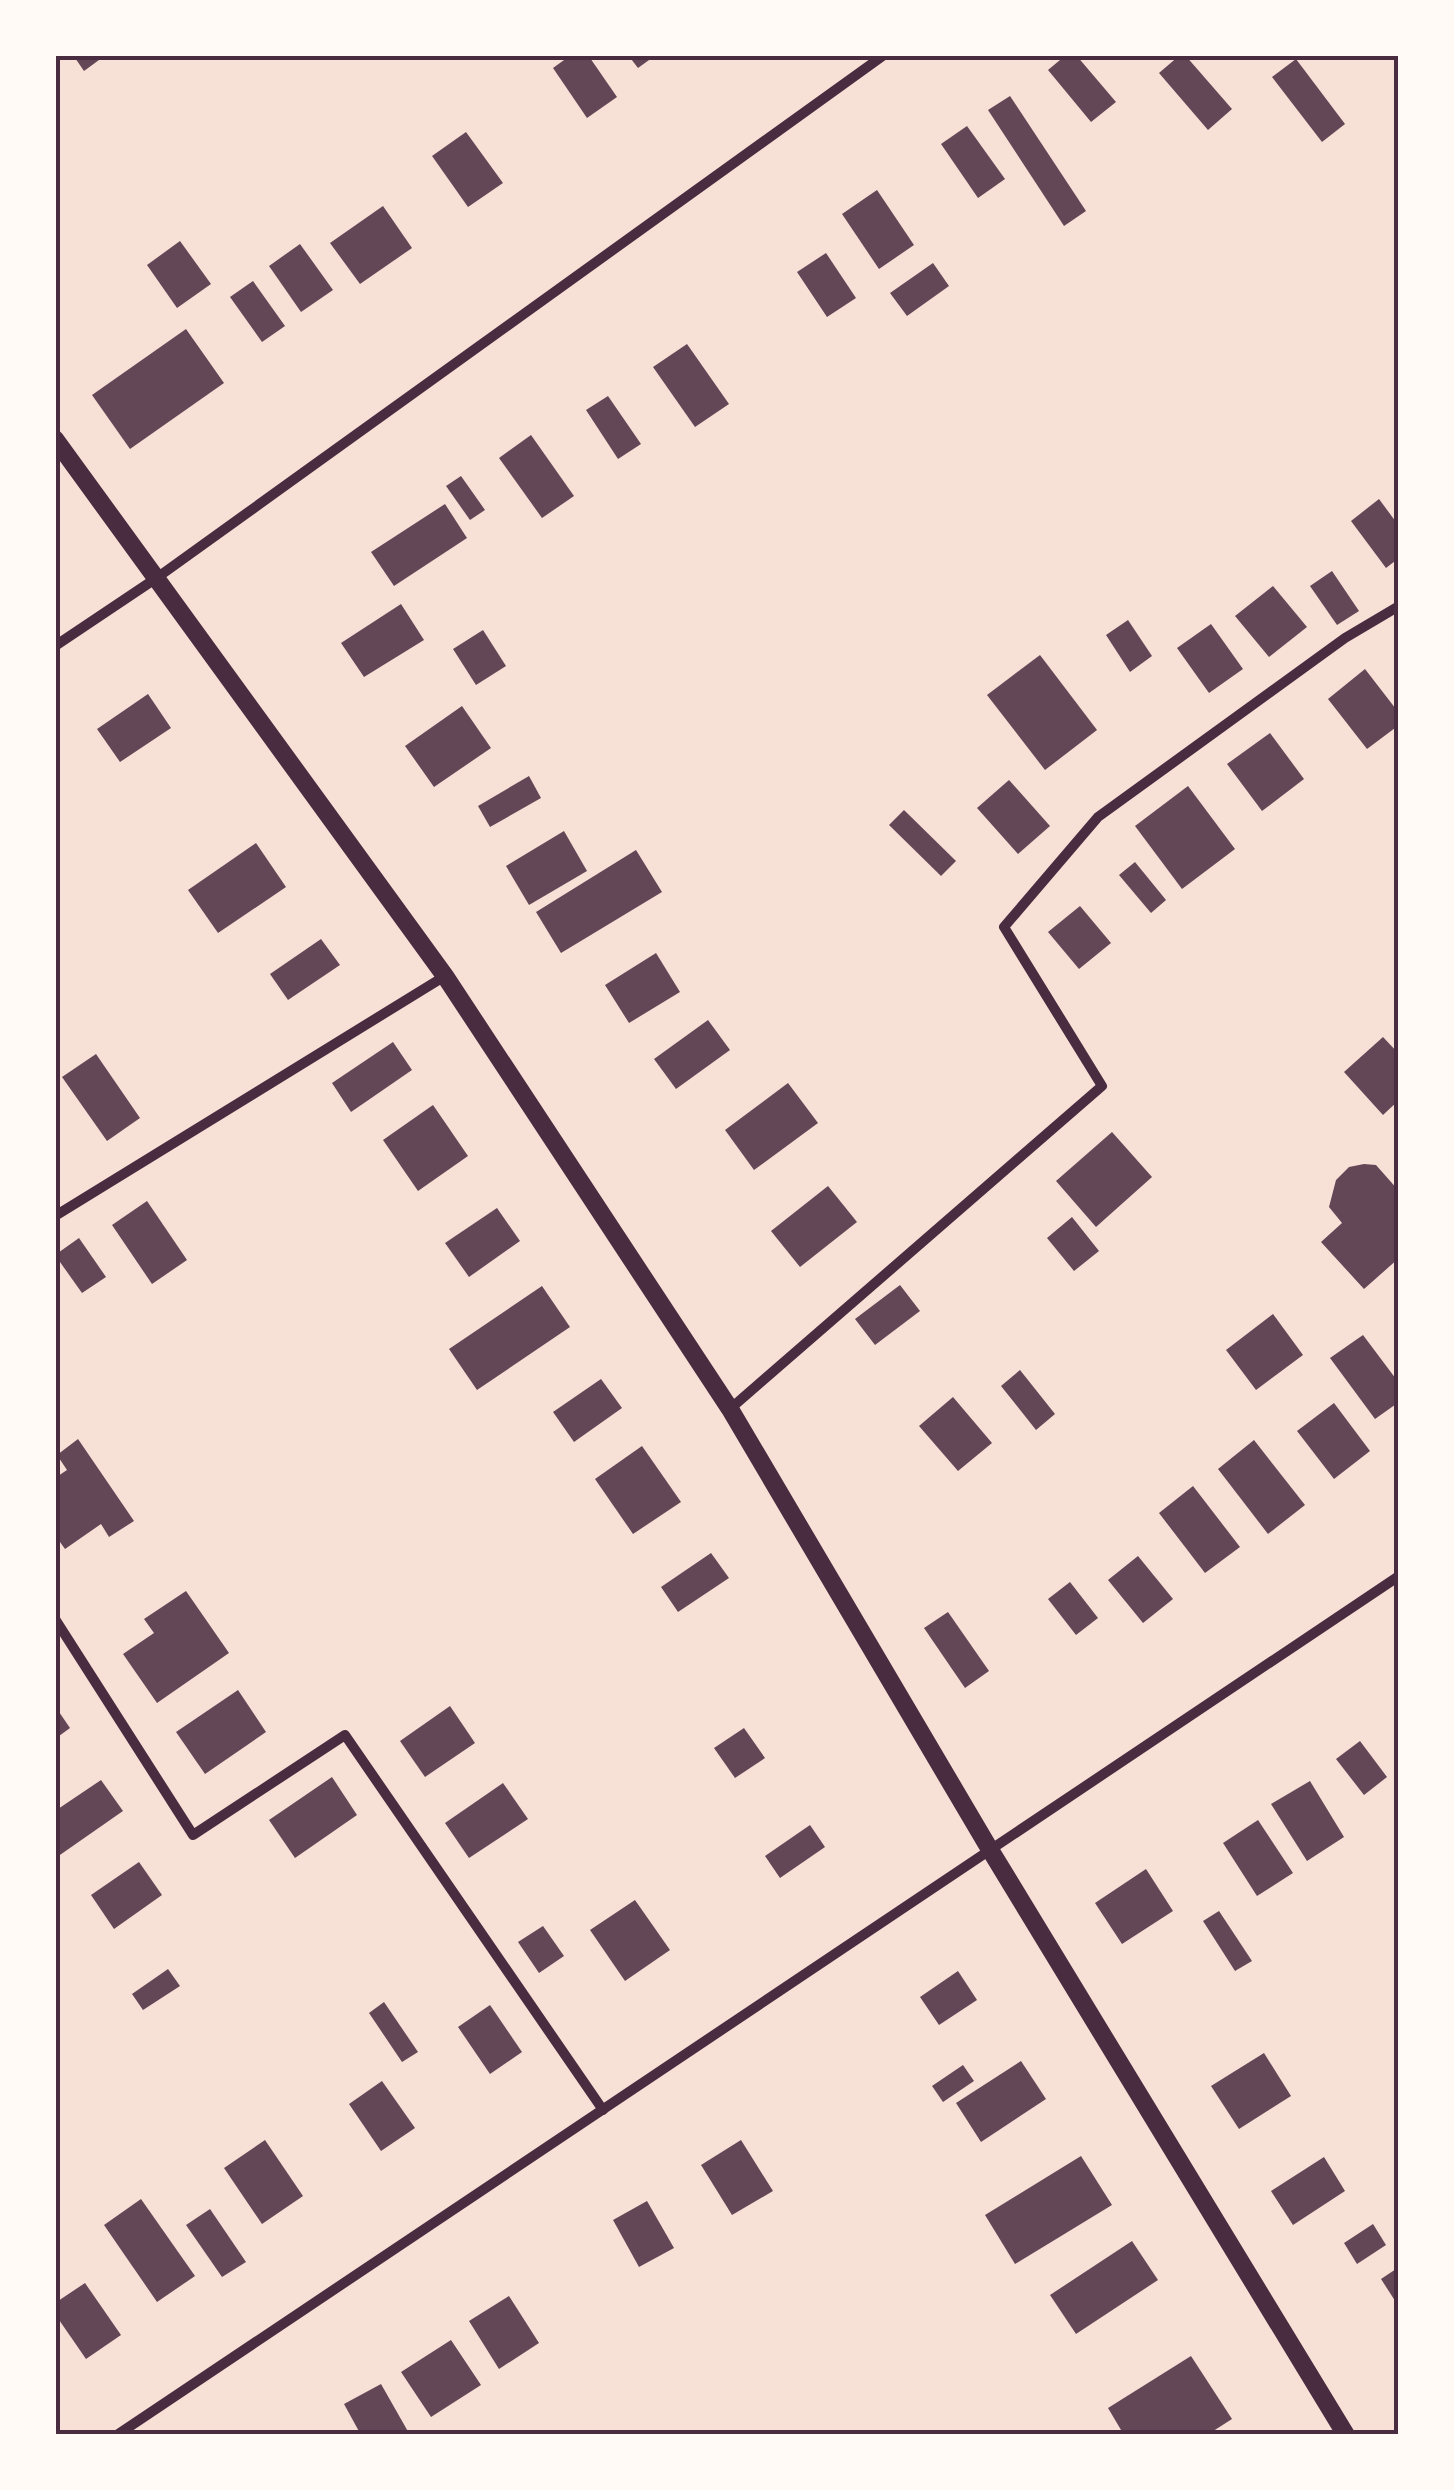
<svg xmlns="http://www.w3.org/2000/svg" width="1454" height="2490" font-family="'PT Sans Narrow',sans-serif">
<rect width="100%" height="100%" fill="#f7e1d7"/>
<!-- building -->
<g fill="#644757">
<path d="M 73,55 L 95,55 L 99,60 L 84,71 Z"/>
<path d="M 571,55 L 588,55 L 617,97 L 587,118 L 553,68 Z"/>
<path d="M 628,55 L 656,55 L 638,68 Z"/>
<path d="M 1066,55 L 1076,55 L 1116,102 L 1091,122 L 1048,70 Z"/>
<path d="M 1180,55 L 1185,55 L 1232,109 L 1208,130 L 1159,73 Z"/>
<path d="M 1296,59 L 1345,124 L 1322,142 L 1272,77 Z"/>
<path d="M 1010,96 L 1086,211 L 1064,226 L 988,110 Z"/>
<path d="M 967,126 L 1005,179 L 978,198 L 941,144 Z"/>
<path d="M 466,132 L 503,183 L 468,207 L 432,156 Z"/>
<path d="M 877,190 L 914,245 L 879,269 L 842,214 Z"/>
<path d="M 383,206 L 412,248 L 360,284 L 330,243 Z"/>
<path d="M 180,241 L 211,284 L 177,308 L 147,265 Z"/>
<path d="M 300,244 L 333,290 L 301,312 L 269,266 Z"/>
<path d="M 826,253 L 856,298 L 827,317 L 797,272 Z"/>
<path d="M 933,263 L 949,286 L 907,316 L 890,293 Z"/>
<path d="M 253,281 L 285,326 L 262,342 L 230,297 Z"/>
<path d="M 186,329 L 224,383 L 130,449 L 92,395 Z"/>
<path d="M 687,344 L 729,404 L 695,427 L 653,367 Z"/>
<path d="M 608,396 L 641,444 L 618,459 L 586,410 Z"/>
<path d="M 531,435 L 574,496 L 542,518 L 499,458 Z"/>
<path d="M 461,476 L 485,510 L 470,520 L 446,486 Z"/>
<path d="M 1379,499 L 1399,526 L 1399,558 L 1386,568 L 1351,521 Z"/>
<path d="M 445,504 L 467,538 L 394,586 L 371,552 Z"/>
<path d="M 1332,571 L 1359,611 L 1337,625 L 1310,586 Z"/>
<path d="M 1273,586 L 1307,627 L 1269,657 L 1235,616 Z"/>
<path d="M 401,604 L 424,640 L 364,677 L 341,643 Z"/>
<path d="M 1128,620 L 1152,656 L 1130,672 L 1106,635 Z"/>
<path d="M 1211,624 L 1243,669 L 1209,693 L 1177,648 Z"/>
<path d="M 483,630 L 506,666 L 476,685 L 453,649 Z"/>
<path d="M 1040,655 L 1097,730 L 1045,770 L 987,695 Z"/>
<path d="M 1365,669 L 1399,713 L 1399,725 L 1367,749 L 1328,699 Z"/>
<path d="M 148,694 L 171,728 L 120,762 L 97,729 Z"/>
<path d="M 462,706 L 491,748 L 434,787 L 405,746 Z"/>
<path d="M 1270,733 L 1304,779 L 1262,811 L 1227,764 Z"/>
<path d="M 529,776 L 541,798 L 490,827 L 478,806 Z"/>
<path d="M 1009,780 L 1050,826 L 1018,854 L 977,808 Z"/>
<path d="M 1188,786 L 1235,849 L 1182,889 L 1135,826 Z"/>
<path d="M 904,810 L 956,861 L 941,876 L 889,825 Z"/>
<path d="M 564,831 L 587,871 L 529,905 L 506,866 Z"/>
<path d="M 256,843 L 286,887 L 218,933 L 188,890 Z"/>
<path d="M 636,850 L 662,892 L 561,953 L 536,912 Z"/>
<path d="M 1135,862 L 1166,900 L 1151,913 L 1119,875 Z"/>
<path d="M 1080,906 L 1111,943 L 1079,969 L 1048,932 Z"/>
<path d="M 321,939 L 340,965 L 288,1000 L 270,974 Z"/>
<path d="M 656,953 L 680,992 L 629,1023 L 605,985 Z"/>
<path d="M 708,1020 L 730,1050 L 676,1089 L 654,1059 Z"/>
<path d="M 1383,1037 L 1399,1054 L 1399,1100 L 1383,1115 L 1344,1072 Z"/>
<path d="M 393,1042 L 412,1070 L 351,1112 L 332,1083 Z"/>
<path d="M 96,1054 L 140,1118 L 107,1141 L 62,1077 Z"/>
<path d="M 788,1083 L 818,1123 L 754,1170 L 725,1130 Z"/>
<path d="M 433,1105 L 468,1156 L 418,1191 L 383,1140 Z"/>
<path d="M 1112,1132 L 1152,1177 L 1096,1227 L 1056,1181 Z"/>
<path d="M 1364,1164 L 1376,1165 L 1399,1191 L 1399,1258 L 1364,1289 L 1321,1242 L 1342,1223 L 1329,1207 L 1336,1180 L 1349,1167 Z"/>
<path d="M 828,1186 L 857,1222 L 800,1267 L 771,1231 Z"/>
<path d="M 147,1201 L 187,1260 L 152,1284 L 112,1225 Z"/>
<path d="M 497,1208 L 520,1241 L 469,1277 L 445,1243 Z"/>
<path d="M 1072,1217 L 1099,1251 L 1074,1271 L 1047,1238 Z"/>
<path d="M 79,1238 L 106,1277 L 82,1293 L 55,1255 Z"/>
<path d="M 900,1285 L 920,1311 L 875,1345 L 855,1319 Z"/>
<path d="M 542,1286 L 570,1327 L 477,1390 L 449,1349 Z"/>
<path d="M 1273,1314 L 1303,1355 L 1256,1390 L 1226,1350 Z"/>
<path d="M 1363,1335 L 1399,1383 L 1399,1402 L 1375,1419 L 1330,1358 Z"/>
<path d="M 1020,1370 L 1055,1414 L 1036,1430 L 1001,1386 Z"/>
<path d="M 601,1379 L 622,1408 L 574,1442 L 553,1412 Z"/>
<path d="M 953,1397 L 992,1443 L 958,1471 L 919,1426 Z"/>
<path d="M 1334,1403 L 1370,1451 L 1334,1479 L 1297,1431 Z"/>
<path d="M 78,1439 L 134,1521 L 109,1537 L 101,1524 L 65,1549 L 55,1535 L 55,1478 L 67,1470 L 57,1455 Z"/>
<path d="M 1254,1440 L 1305,1505 L 1268,1534 L 1218,1469 Z"/>
<path d="M 642,1446 L 681,1502 L 633,1534 L 595,1479 Z"/>
<path d="M 1193,1486 L 1240,1547 L 1205,1573 L 1159,1513 Z"/>
<path d="M 711,1553 L 729,1578 L 678,1612 L 661,1587 Z"/>
<path d="M 1138,1556 L 1173,1599 L 1143,1623 L 1108,1580 Z"/>
<path d="M 1070,1582 L 1098,1618 L 1076,1635 L 1048,1599 Z"/>
<path d="M 186,1591 L 229,1653 L 157,1703 L 123,1654 L 154,1633 L 144,1619 Z"/>
<path d="M 948,1612 L 989,1671 L 965,1688 L 924,1628 Z"/>
<path d="M 238,1690 L 266,1732 L 205,1774 L 176,1732 Z"/>
<path d="M 55,1706 L 70,1728 L 55,1739 Z"/>
<path d="M 450,1706 L 475,1743 L 425,1777 L 400,1741 Z"/>
<path d="M 744,1728 L 765,1758 L 735,1778 L 714,1748 Z"/>
<path d="M 1360,1741 L 1387,1777 L 1364,1795 L 1336,1759 Z"/>
<path d="M 332,1777 L 357,1815 L 295,1858 L 269,1820 Z"/>
<path d="M 101,1780 L 123,1811 L 57,1857 L 55,1811 Z"/>
<path d="M 1310,1781 L 1344,1837 L 1307,1861 L 1271,1804 Z"/>
<path d="M 503,1783 L 528,1819 L 469,1858 L 445,1823 Z"/>
<path d="M 1258,1820 L 1293,1873 L 1257,1896 L 1223,1843 Z"/>
<path d="M 810,1825 L 825,1847 L 780,1878 L 765,1856 Z"/>
<path d="M 139,1862 L 162,1895 L 114,1929 L 91,1895 Z"/>
<path d="M 1146,1869 L 1173,1911 L 1122,1944 L 1095,1903 Z"/>
<path d="M 635,1900 L 670,1950 L 625,1981 L 590,1930 Z"/>
<path d="M 1219,1911 L 1252,1961 L 1235,1971 L 1203,1921 Z"/>
<path d="M 543,1926 L 564,1956 L 539,1973 L 518,1942 Z"/>
<path d="M 168,1969 L 180,1986 L 143,2010 L 132,1994 Z"/>
<path d="M 958,1971 L 977,2000 L 939,2025 L 920,1997 Z"/>
<path d="M 384,2002 L 418,2052 L 402,2062 L 369,2013 Z"/>
<path d="M 490,2005 L 522,2052 L 490,2074 L 458,2027 Z"/>
<path d="M 1264,2053 L 1291,2096 L 1239,2129 L 1211,2086 Z"/>
<path d="M 1021,2061 L 1046,2099 L 981,2142 L 956,2103 Z"/>
<path d="M 963,2065 L 974,2081 L 943,2102 L 932,2086 Z"/>
<path d="M 382,2081 L 415,2128 L 381,2151 L 349,2104 Z"/>
<path d="M 265,2140 L 303,2196 L 262,2224 L 224,2168 Z"/>
<path d="M 741,2140 L 773,2191 L 732,2215 L 701,2165 Z"/>
<path d="M 1081,2156 L 1112,2205 L 1015,2264 L 985,2215 Z"/>
<path d="M 1324,2157 L 1345,2191 L 1293,2225 L 1271,2191 Z"/>
<path d="M 141,2199 L 195,2276 L 157,2302 L 104,2225 Z"/>
<path d="M 647,2201 L 674,2248 L 639,2267 L 613,2220 Z"/>
<path d="M 210,2209 L 246,2262 L 222,2277 L 186,2225 Z"/>
<path d="M 1373,2224 L 1386,2245 L 1357,2264 L 1344,2243 Z"/>
<path d="M 1132,2241 L 1158,2280 L 1076,2334 L 1050,2295 Z"/>
<path d="M 1399,2267 L 1399,2307 L 1381,2279 Z"/>
<path d="M 85,2283 L 121,2335 L 86,2359 L 55,2314 L 55,2303 Z"/>
<path d="M 509,2296 L 539,2343 L 499,2369 L 469,2321 Z"/>
<path d="M 451,2340 L 481,2385 L 431,2417 L 401,2372 Z"/>
<path d="M 1191,2356 L 1232,2419 L 1207,2435 L 1124,2435 L 1108,2408 Z"/>
<path d="M 381,2384 L 410,2435 L 361,2435 L 344,2404 Z"/>
</g>
<g fill="none" stroke-linecap="round" stroke-linejoin="round">
<!-- minor -->
<g stroke="#4a2c40" stroke-width="10">
<path d="M 55,646 L 158,577 L 884,55"/>
<path d="M 55,1216 L 445,976"/>
<path d="M 730,1409 L 1102,1086 L 1004,927 L 1098,817 L 1345,638 L 1399,606"/>
<path d="M 55,1619 L 193,1835 L 345,1735 L 603,2110"/>
<path d="M 117,2435 L 1399,1576"/>
</g>
<!-- tertiary -->
<path stroke="#4a2c40" stroke-width="18" d="M 55,439 L 445,976 L 730,1409 L 989,1848 L 1346,2435"/>
</g>
<!-- border -->
<rect width="1454" height="2490" fill="none" stroke="#fffaf5" stroke-width="115"/>
<rect x="58" y="58" width="1338" height="2374" fill="none" stroke="#4a2c40" stroke-width="4"/>
</svg>
